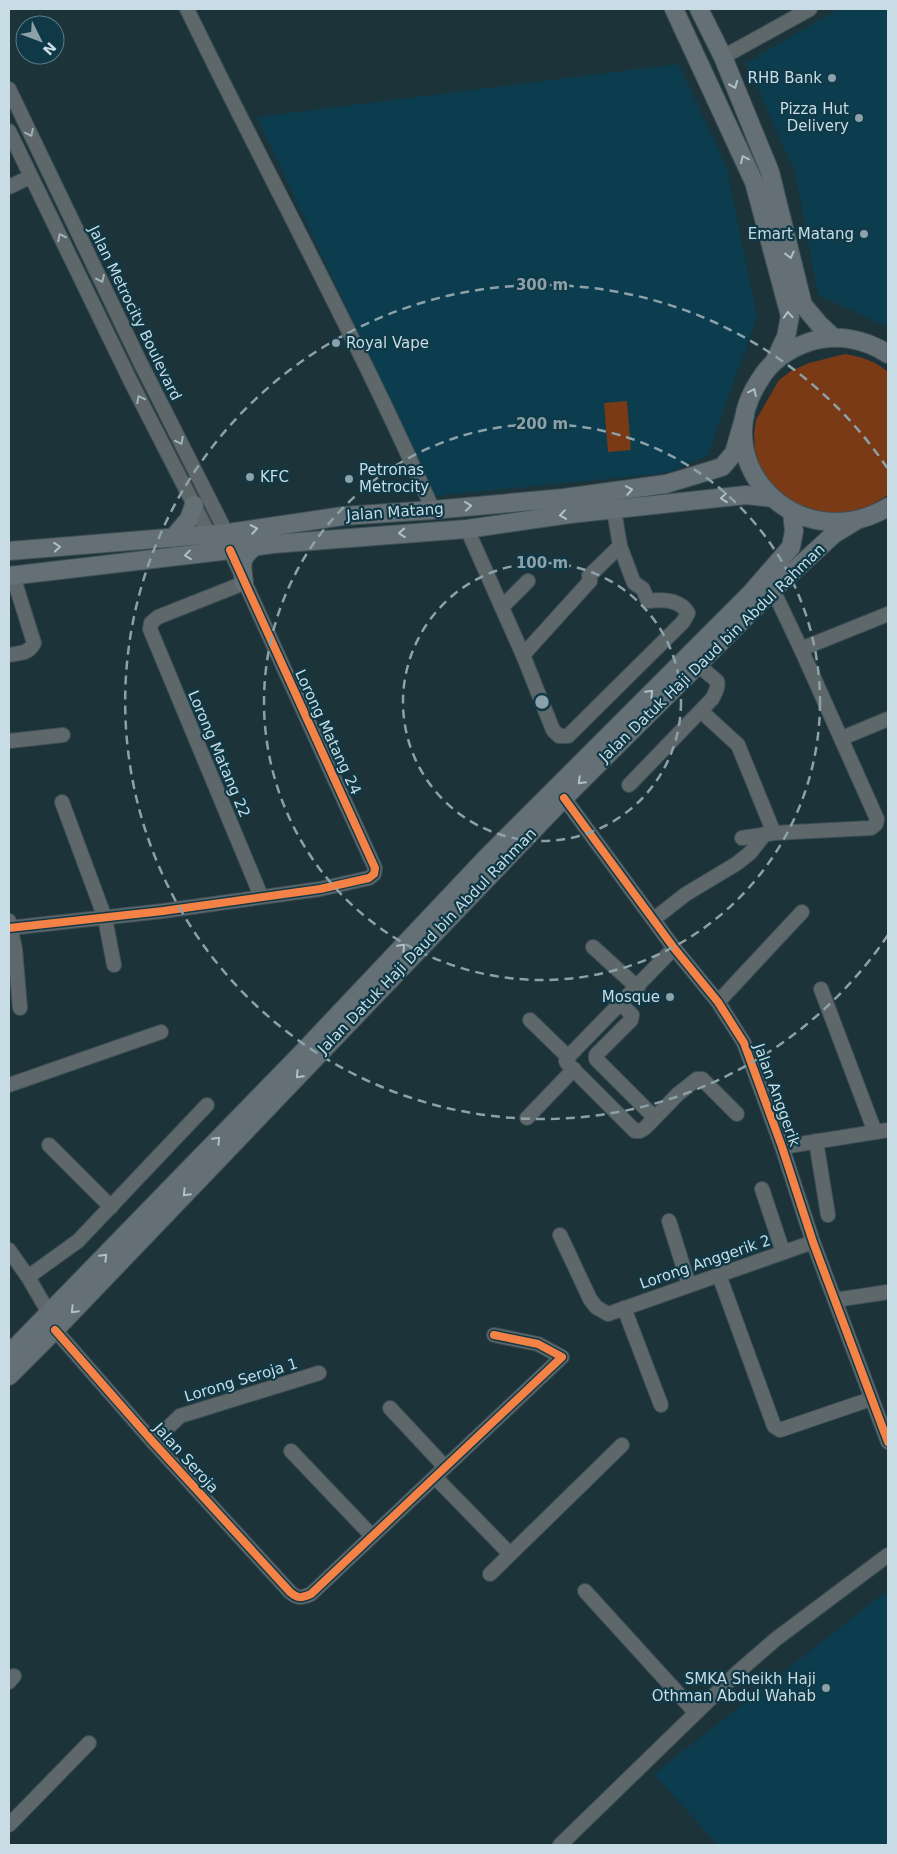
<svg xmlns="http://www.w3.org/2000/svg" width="897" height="1854" font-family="'DejaVu Sans',sans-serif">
<rect width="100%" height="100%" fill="#1d333a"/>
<!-- built -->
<g fill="#0b3d4e">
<path d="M 839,9 L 888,9 L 888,327 L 818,295 L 795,172 L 746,63 Z"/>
<path d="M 678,64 L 726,165 L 757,317 L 707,456 L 666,473 L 435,496 L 257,117 Z"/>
<path d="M 888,1590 L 888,1845 L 718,1845 L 654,1774 Z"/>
</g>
<!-- green -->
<g fill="#7a3a15">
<path d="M 845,354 C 862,357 875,361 888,372 L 888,495 L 868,507 L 852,512 L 815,514 L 782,497 L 765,476 L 759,464 L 755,449 L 754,433 L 756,420 L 779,380 L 791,371 L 809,363 Z"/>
<path d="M 627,401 L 631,450 L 608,452 L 604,403 Z"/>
</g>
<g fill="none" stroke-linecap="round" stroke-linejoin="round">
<defs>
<g id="minor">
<path d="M 187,9 C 268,176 358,340 433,510"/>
<path d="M 723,57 L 810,9"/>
<path d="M 9,89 L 140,362 L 231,542"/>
<path d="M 9,131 L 131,382 L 213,542"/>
<path d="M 9,187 L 30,177"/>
<path d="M 467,529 L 523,655 L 553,730 L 559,736 L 568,736 L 683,622 L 688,613 C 680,599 663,599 648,601 L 643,589 L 634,583 L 632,578 L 620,546 L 614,510"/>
<path d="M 244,583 L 158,617 L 151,623 L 150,629 L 261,896"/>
<path d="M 502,607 L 528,581"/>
<path d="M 801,649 L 888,614"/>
<path d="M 9,655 C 19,653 29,654 34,643 L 13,576"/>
<path d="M 523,655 L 590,581 L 589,576 L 620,546"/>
<path d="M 701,711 L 738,745 L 774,833"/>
<path d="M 842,738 L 888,719"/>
<path d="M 9,741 L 63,735"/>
<path d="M 629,785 L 712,699 C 715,693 719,687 717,681 L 698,665"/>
<path d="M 564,798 L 674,948 L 718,1002 L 744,1043 L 782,1147 L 813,1242 L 888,1442"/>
<path d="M 62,802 L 105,918 L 114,965"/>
<path d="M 742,838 L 774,833 L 871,828 L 876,824 L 877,819 L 801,649 L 773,590"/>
<path d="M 654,919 L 686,894 L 736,864 L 750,853 L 765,834"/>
<path d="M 9,921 L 15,949 L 20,1008"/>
<path d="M 9,928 L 163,911 L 320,889 L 369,878 L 374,874 L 375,868 L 230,550"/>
<path d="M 593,947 L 638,988"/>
<path d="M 674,948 L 568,1057 L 566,1061 L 567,1063 L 635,1131 L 640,1131 L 645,1128 L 678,1094 L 697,1079 L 702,1079 L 737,1114"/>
<path d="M 821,989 L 875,1132"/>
<path d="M 718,1002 L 802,912"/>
<path d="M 621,1004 L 632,1015 L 631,1020 L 596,1055 L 596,1059 L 654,1117"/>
<path d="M 530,1020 L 568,1057"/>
<path d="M 9,1085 L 161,1032"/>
<path d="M 527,1118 L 574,1069"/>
<path d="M 816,1141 L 828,1215"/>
<path d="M 49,1145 L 111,1207"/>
<path d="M 782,1147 L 888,1130"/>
<path d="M 762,1189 L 783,1252"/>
<path d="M 669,1221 L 689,1285"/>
<path d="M 560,1235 L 590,1299 L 596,1307 L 608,1314 L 813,1242"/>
<path d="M 9,1250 L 28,1277 L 49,1313"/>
<path d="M 719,1275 L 774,1426 L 780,1430 L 871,1399"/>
<path d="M 28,1277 L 78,1241 L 207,1105"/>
<path d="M 835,1300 L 888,1292"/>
<path d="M 624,1308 L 661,1405"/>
<path d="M 55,1330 L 153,1442 L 290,1592 C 298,1599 302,1598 311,1594 L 562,1357 L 538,1344 L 494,1335"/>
<path d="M 390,1408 L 445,1467"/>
<path d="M 153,1442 L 180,1416 L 319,1373"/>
<path d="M 291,1451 L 372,1536"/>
<path d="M 435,1477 L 510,1554"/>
<path d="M 490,1574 L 622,1445"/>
<path d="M 585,1591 L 695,1712"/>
<path d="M 9,1682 L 14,1676"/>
<path d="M 9,1825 L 89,1743"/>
<path d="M 560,1845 L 739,1671 L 776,1639 L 888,1555"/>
</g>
<g id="major">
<path d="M 674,9 L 754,182 L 790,316 L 786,337 L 775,360"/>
<path d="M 699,9 L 723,57 L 770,172 L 803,305 L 819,324 L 834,338"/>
<path d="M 888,354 C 865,339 836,333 809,342 C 788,349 770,362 759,381 C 704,466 801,559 888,507"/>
<path d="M 173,538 L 189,519 L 194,505"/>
<path d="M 9,551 L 228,533 L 343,516 L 433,510 L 564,498 L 666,484 L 722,467 L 734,453 L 745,415"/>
<path d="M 9,576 L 230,550 L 273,544 L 467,529 L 570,514 L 746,495 L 773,498"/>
<path d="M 244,583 C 242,565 239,559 254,547"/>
<path d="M 9,1354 L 300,1055 L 487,857 L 751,593 L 791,547 L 794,531 L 792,512"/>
<path d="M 9,1376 L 55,1330 L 564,798 L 773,590 L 834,534 L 857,520"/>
</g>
</defs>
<!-- minor casing -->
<use href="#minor" stroke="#3e5056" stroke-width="16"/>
<!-- major casing -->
<use href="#major" stroke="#3e5056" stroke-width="20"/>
<!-- minor -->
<use href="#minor" stroke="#5e676a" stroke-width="14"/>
<!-- major -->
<use href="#major" stroke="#647075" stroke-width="18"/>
<defs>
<g id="cycleway">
<path d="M 564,798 L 674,948 L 718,1002 L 744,1043 L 782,1147 L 813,1242 L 888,1442"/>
<path d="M 9,928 L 163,911 L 320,889 L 369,878 L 374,874 L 375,868 L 230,550"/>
<path d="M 55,1330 L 153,1442 L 290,1592 C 298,1599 302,1598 311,1594 L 562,1357 L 538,1344 L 494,1335"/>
</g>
</defs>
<!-- cycleway casing -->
<use href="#cycleway" stroke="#103947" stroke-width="11"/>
<!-- cycleway -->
<use href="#cycleway" stroke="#f48246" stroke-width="8"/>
</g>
<!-- one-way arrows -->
<defs><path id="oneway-chevron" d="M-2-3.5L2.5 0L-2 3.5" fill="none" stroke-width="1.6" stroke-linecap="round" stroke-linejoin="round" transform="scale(1.25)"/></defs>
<g stroke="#aec1c8">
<use href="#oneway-chevron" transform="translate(734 85) rotate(68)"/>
<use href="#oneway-chevron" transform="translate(744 159) rotate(-115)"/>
<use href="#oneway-chevron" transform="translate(790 255) rotate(76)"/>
<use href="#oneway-chevron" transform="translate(788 315) rotate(-94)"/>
<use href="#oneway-chevron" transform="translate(753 392) rotate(-65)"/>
<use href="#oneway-chevron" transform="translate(629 490) rotate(-10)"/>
<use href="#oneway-chevron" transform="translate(724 498) rotate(174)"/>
<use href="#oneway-chevron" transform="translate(468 506) rotate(-6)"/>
<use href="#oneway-chevron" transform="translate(563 515) rotate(172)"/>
<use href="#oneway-chevron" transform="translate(254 529) rotate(-10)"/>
<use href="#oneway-chevron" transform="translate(402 533) rotate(176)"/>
<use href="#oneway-chevron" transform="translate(57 547) rotate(-5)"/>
<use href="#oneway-chevron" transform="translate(188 555) rotate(173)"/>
<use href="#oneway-chevron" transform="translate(650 693) rotate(-45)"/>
<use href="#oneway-chevron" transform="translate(581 781) rotate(135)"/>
<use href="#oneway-chevron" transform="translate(402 947) rotate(-47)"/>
<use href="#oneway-chevron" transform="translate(299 1075) rotate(134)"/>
<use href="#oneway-chevron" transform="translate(217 1140) rotate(-46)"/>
<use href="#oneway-chevron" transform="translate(186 1193) rotate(134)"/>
<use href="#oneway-chevron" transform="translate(104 1257) rotate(-46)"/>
<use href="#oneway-chevron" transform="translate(74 1310) rotate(134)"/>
</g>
<g stroke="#a2b3b9">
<use href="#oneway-chevron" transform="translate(30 133) rotate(64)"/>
<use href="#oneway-chevron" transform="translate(61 237) rotate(-117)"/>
<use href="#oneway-chevron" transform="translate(101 279) rotate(65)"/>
<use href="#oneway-chevron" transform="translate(140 399) rotate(-117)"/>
<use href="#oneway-chevron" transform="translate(180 441) rotate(63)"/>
</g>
<!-- distance rings -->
<g fill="none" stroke="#8ca1a8" stroke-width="2.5" stroke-dasharray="9 6">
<circle cx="542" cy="702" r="139"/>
<circle cx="542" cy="702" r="278"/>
<path d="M888 935A417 417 0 1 1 888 469"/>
</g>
<!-- markers -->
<g fill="#8ca1a8" stroke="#103947" stroke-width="2">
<circle cx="832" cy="78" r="5"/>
<circle cx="859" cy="118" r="5"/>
<circle cx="864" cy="234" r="5"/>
<circle cx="336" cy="343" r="5"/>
<circle cx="250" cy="477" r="5"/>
<circle cx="349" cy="479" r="5"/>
<circle cx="670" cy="997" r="5"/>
<circle cx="826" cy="1688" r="5"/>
</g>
<g text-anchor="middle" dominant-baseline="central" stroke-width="4.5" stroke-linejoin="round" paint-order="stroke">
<!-- poi labels -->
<g font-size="15" fill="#c7dce4" stroke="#103947" text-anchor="end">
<text x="822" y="78">RHB Bank</text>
<text x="849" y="109">Pizza Hut<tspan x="849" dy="17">Delivery</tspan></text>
<text x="854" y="234">Emart Matang</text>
<text x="346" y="343" text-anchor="start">Royal Vape</text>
<text x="359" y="470" text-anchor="start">Petronas<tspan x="359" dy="17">Metrocity</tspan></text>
<text x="260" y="477" text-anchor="start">KFC</text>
<text x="660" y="997">Mosque</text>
<text x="816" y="1679">SMKA Sheikh Haji<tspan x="816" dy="17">Othman Abdul Wahab</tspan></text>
</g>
<!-- street labels -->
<g font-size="15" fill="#c7dce4" stroke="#103947">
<text transform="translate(135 313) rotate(64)">Jalan Metrocity Boulevard</text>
<text transform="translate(395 512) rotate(-4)">Jalan Matang</text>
<text transform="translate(712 653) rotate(-44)">Jalan Datuk Haji Daud bin Abdul Rahman</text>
<text transform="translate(328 732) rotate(65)">Lorong Matang 24</text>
<text transform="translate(219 754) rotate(67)">Lorong Matang 22</text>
<text transform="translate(427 941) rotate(-46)">Jalan Datuk Haji Daud bin Abdul Rahman</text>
<text transform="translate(777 1095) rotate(70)">Jalan Anggerik</text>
<text transform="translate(705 1262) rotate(-19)">Lorong Anggerik 2</text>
<text transform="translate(241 1380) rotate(-17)">Lorong Seroja 1</text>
<text transform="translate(186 1458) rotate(48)">Jalan Seroja</text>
</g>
</g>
<circle cx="542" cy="702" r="8" fill="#8ca1a8" stroke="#103947" stroke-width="2.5"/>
<g font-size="15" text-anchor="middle" font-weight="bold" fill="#8ca1a8" stroke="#103947" stroke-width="4.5" stroke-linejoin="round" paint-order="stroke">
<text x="542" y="290">300 m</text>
<text x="542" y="429">200 m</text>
<text x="542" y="568">100 m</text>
</g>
<!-- border -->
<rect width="897" height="1854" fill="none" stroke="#c7dce4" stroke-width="20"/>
<!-- north arrow -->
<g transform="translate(40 40) rotate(132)"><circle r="24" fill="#103947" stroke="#597a86"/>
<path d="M0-4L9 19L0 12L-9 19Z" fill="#8ca1a8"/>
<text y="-8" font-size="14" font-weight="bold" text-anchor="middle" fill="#c7dce4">N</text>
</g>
</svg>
